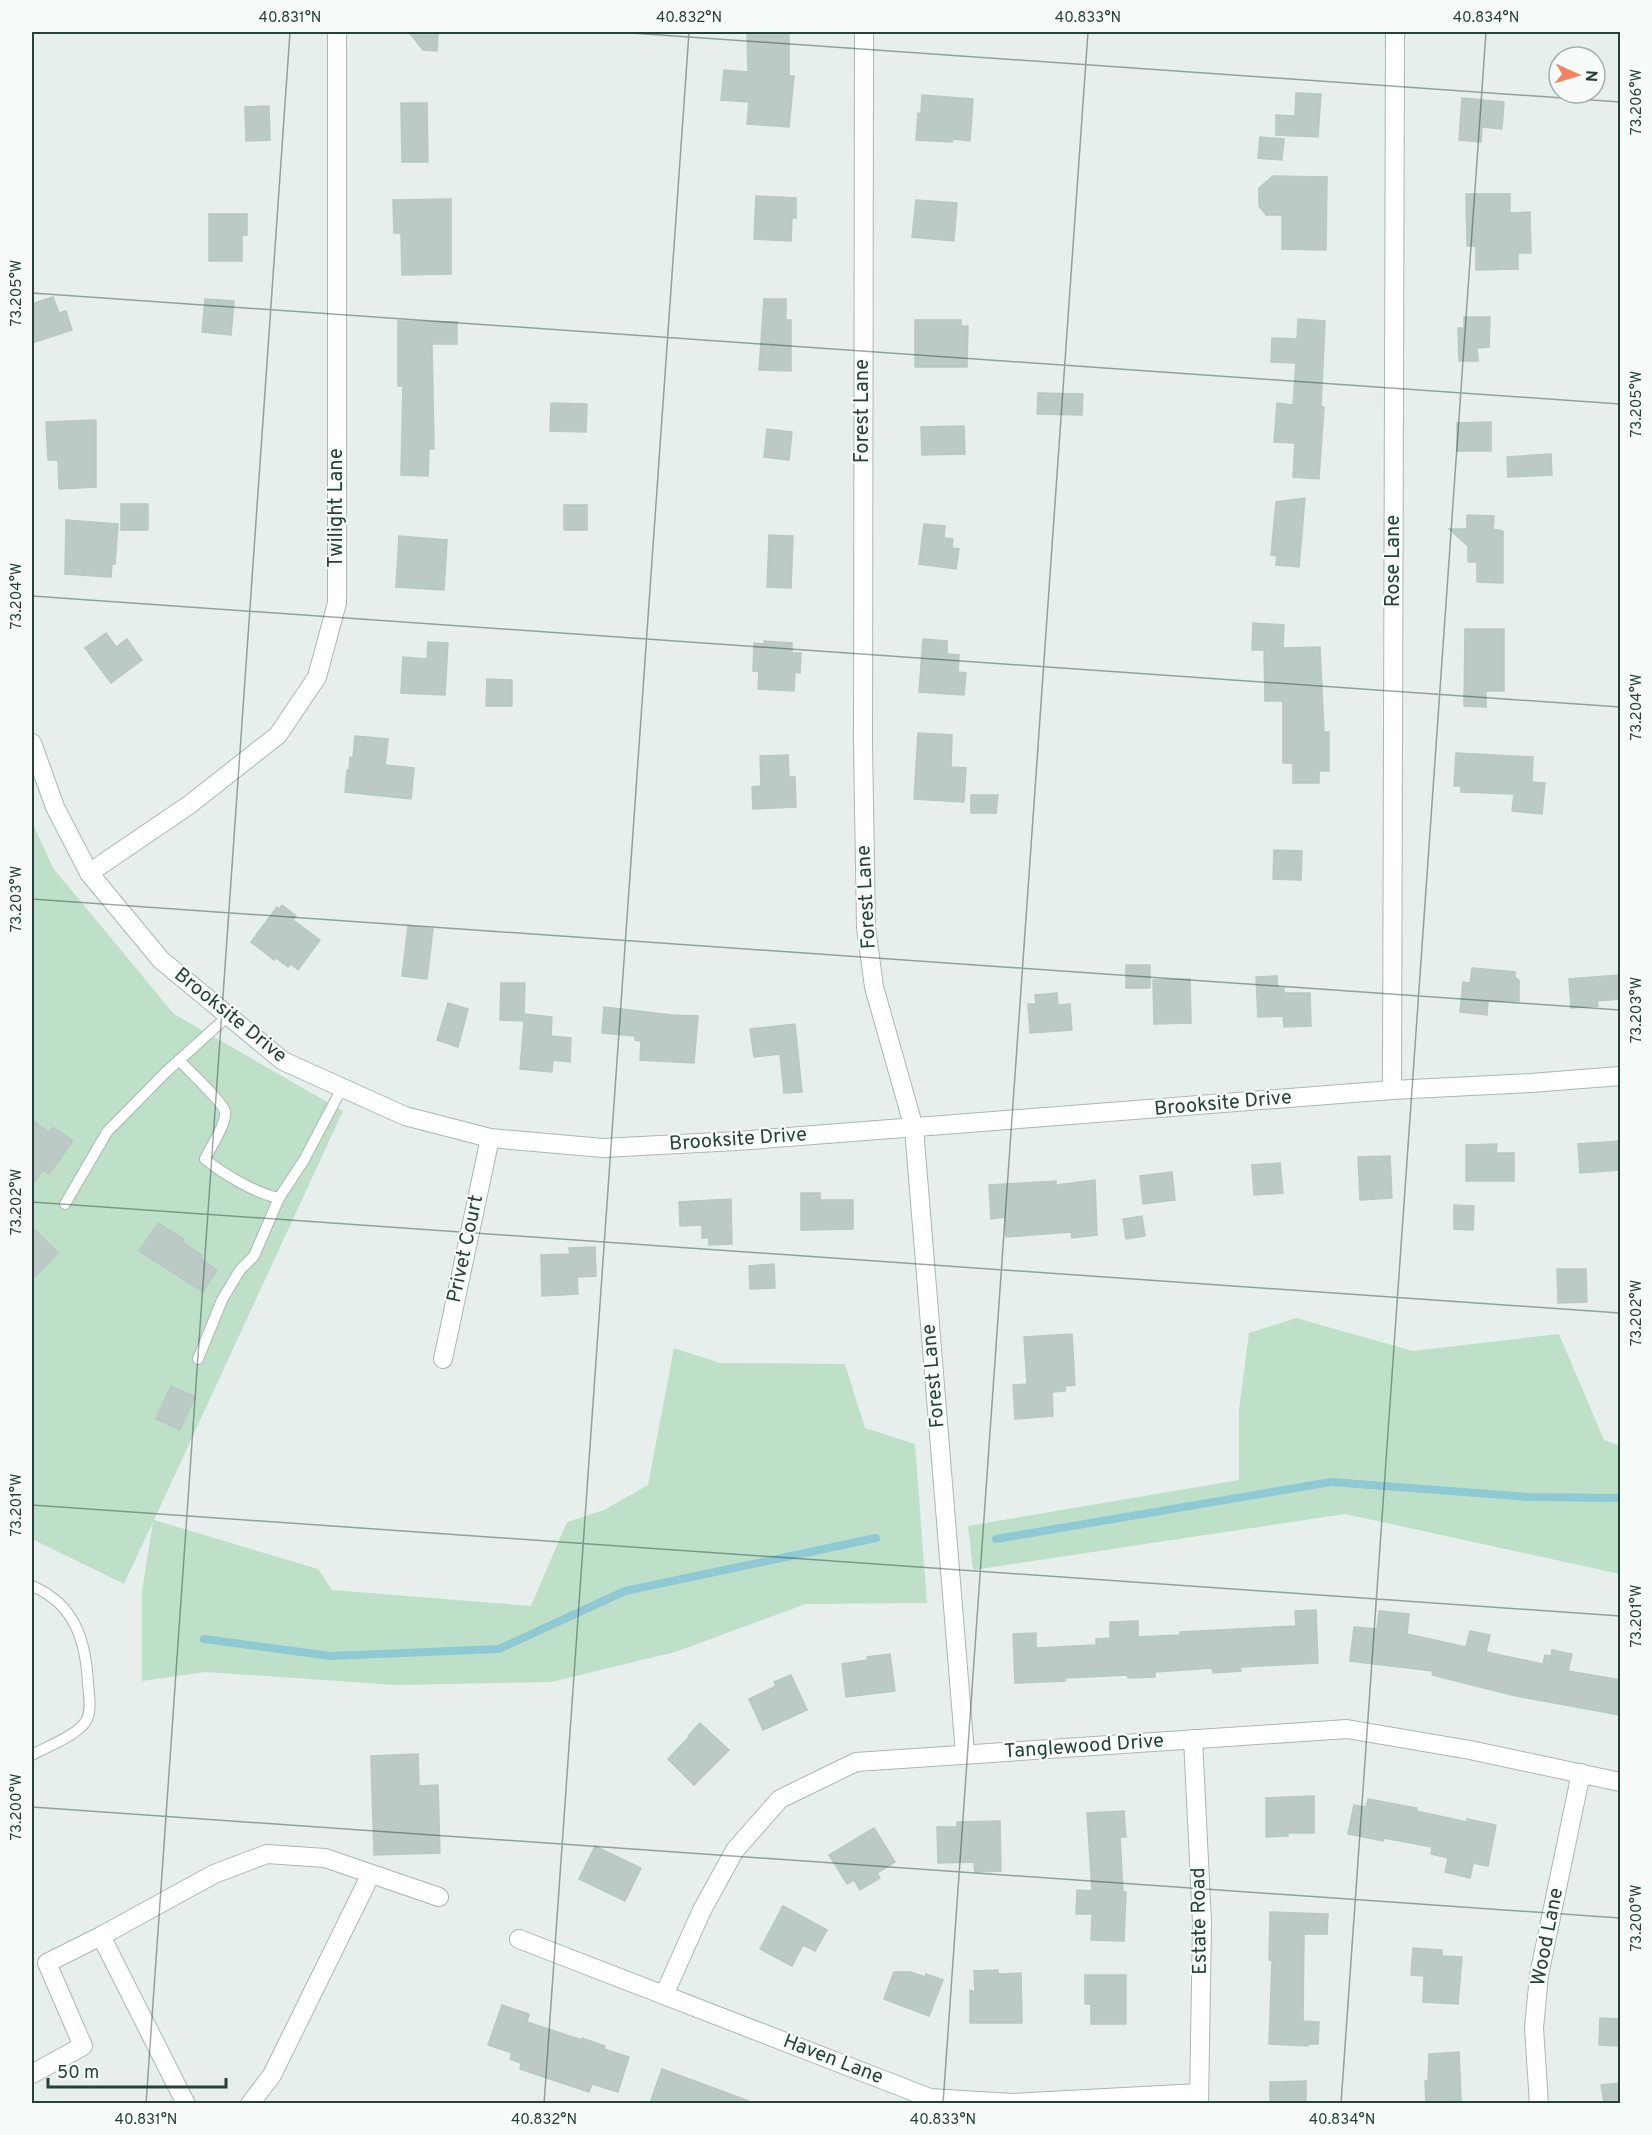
<svg xmlns="http://www.w3.org/2000/svg" width="1652" height="2135" font-family="Overpass,sans-serif">
<rect width="100%" height="100%" fill="#e6efeb"/>
<!-- green -->
<g fill="#bfe0c8">
<path d="M 32,822 L 53,868 L 174,1014 L 343,1111 L 154,1520 L 318,1569 L 332,1590 L 531,1606 L 567,1522 L 604,1510 L 648,1485 L 674,1348 L 720,1363 L 845,1364 L 865,1428 L 915,1444 L 927,1603 L 806,1604 L 675,1652 L 551,1682 L 396,1685 L 205,1672 L 142,1681 L 142,1591 L 153,1522 L 124,1584 L 32,1539 Z"/>
<path d="M 1296,1318 L 1413,1351 L 1559,1334 L 1604,1440 L 1620,1446 L 1620,1574 L 1345,1514 L 973,1570 L 968,1526 L 1239,1480 L 1239,1410 L 1249,1333 Z"/>
</g>
<g fill="none" stroke-linecap="round" stroke-linejoin="round">
<!-- stream -->
<g stroke="#8ec9d4" stroke-width="8">
<path d="M 996,1539 L 1331,1482 L 1528,1497 L 1620,1498"/>
<path d="M 204,1639 L 331,1656 L 499,1649 L 625,1591 L 876,1538"/>
</g>
</g>
<!-- building -->
<g fill="#bbcac4" stroke="#b8c9c2" stroke-width="1.5">
<path d="M 409,32 L 438,32 L 437,51 L 423,50 Z"/>
<path d="M 747,32 L 789,32 L 789,76 L 794,76 L 789,127 L 747,124 L 749,102 L 721,100 L 724,70 L 748,72 Z"/>
<path d="M 1296,93 L 1321,94 L 1318,137 L 1276,135 L 1276,115 L 1295,116 Z"/>
<path d="M 922,95 L 973,99 L 970,141 L 953,139 L 952,142 L 916,140 L 918,113 L 921,114 Z"/>
<path d="M 1462,98 L 1504,102 L 1502,129 L 1482,127 L 1481,142 L 1459,140 Z"/>
<path d="M 401,103 L 427,103 L 428,162 L 402,162 Z"/>
<path d="M 269,106 L 270,140 L 246,141 L 245,107 Z"/>
<path d="M 1260,137 L 1284,139 L 1282,160 L 1258,158 Z"/>
<path d="M 1273,176 L 1327,177 L 1326,250 L 1282,249 L 1282,215 L 1266,215 L 1259,206 L 1259,188 Z"/>
<path d="M 1466,194 L 1510,194 L 1510,213 L 1530,212 L 1531,253 L 1518,253 L 1518,269 L 1476,270 L 1476,246 L 1467,246 Z"/>
<path d="M 756,196 L 796,198 L 796,218 L 792,218 L 791,241 L 754,239 Z"/>
<path d="M 451,199 L 451,274 L 402,275 L 401,233 L 394,233 L 393,200 Z"/>
<path d="M 916,200 L 957,203 L 954,241 L 912,237 Z"/>
<path d="M 209,214 L 247,214 L 247,235 L 242,235 L 242,261 L 209,261 Z"/>
<path d="M 53,297 L 59,313 L 66,311 L 72,330 L 32,343 L 32,304 Z"/>
<path d="M 205,299 L 234,301 L 231,335 L 202,332 Z"/>
<path d="M 764,299 L 786,299 L 786,320 L 791,320 L 791,371 L 759,370 Z"/>
<path d="M 1464,317 L 1490,317 L 1489,347 L 1477,348 L 1478,361 L 1459,361 L 1458,328 L 1464,328 Z"/>
<path d="M 1298,319 L 1325,321 L 1321,407 L 1324,407 L 1319,479 L 1293,477 L 1295,443 L 1274,442 L 1277,403 L 1293,405 L 1296,363 L 1271,362 L 1272,338 L 1297,339 Z"/>
<path d="M 915,320 L 961,320 L 961,326 L 968,326 L 967,367 L 915,367 Z"/>
<path d="M 398,321 L 457,322 L 457,344 L 432,344 L 434,449 L 429,449 L 428,476 L 401,475 L 403,386 L 398,386 Z"/>
<path d="M 1038,393 L 1083,394 L 1082,415 L 1037,414 Z"/>
<path d="M 551,403 L 587,404 L 586,432 L 550,431 Z"/>
<path d="M 96,420 L 96,487 L 59,489 L 58,460 L 48,460 L 46,422 Z"/>
<path d="M 1491,422 L 1491,451 L 1457,451 L 1457,423 Z"/>
<path d="M 964,426 L 965,454 L 922,455 L 921,427 Z"/>
<path d="M 767,429 L 792,432 L 789,460 L 764,457 Z"/>
<path d="M 1551,454 L 1552,475 L 1508,477 L 1507,457 Z"/>
<path d="M 1305,498 L 1299,567 L 1276,565 L 1277,556 L 1271,555 L 1276,502 Z"/>
<rect x="121" y="504" width="27" height="26"/>
<rect x="564" y="505" width="23" height="25"/>
<path d="M 1467,515 L 1494,516 L 1493,529 L 1503,531 L 1503,583 L 1477,582 L 1477,562 L 1468,562 L 1468,546 L 1449,529 L 1467,529 Z"/>
<path d="M 66,520 L 118,524 L 115,564 L 112,564 L 111,577 L 65,574 Z"/>
<path d="M 924,524 L 945,526 L 944,538 L 953,539 L 952,548 L 959,549 L 956,569 L 919,564 Z"/>
<path d="M 769,535 L 793,536 L 791,588 L 767,587 Z"/>
<path d="M 399,536 L 447,540 L 444,590 L 396,587 Z"/>
<path d="M 1253,623 L 1284,625 L 1283,648 L 1320,647 L 1324,732 L 1329,732 L 1329,771 L 1319,771 L 1319,783 L 1293,783 L 1293,763 L 1283,763 L 1283,701 L 1265,701 L 1264,650 L 1252,650 Z"/>
<path d="M 1465,629 L 1504,629 L 1504,691 L 1486,691 L 1486,707 L 1464,706 Z"/>
<path d="M 106,633 L 116,647 L 127,639 L 142,660 L 111,683 L 85,648 Z"/>
<path d="M 923,639 L 947,641 L 947,654 L 959,655 L 958,672 L 966,673 L 964,695 L 919,692 Z"/>
<path d="M 764,641 L 792,643 L 792,653 L 801,653 L 800,673 L 795,672 L 794,691 L 758,689 L 759,671 L 753,671 L 754,643 L 765,644 Z"/>
<path d="M 428,642 L 448,643 L 445,695 L 401,693 L 403,657 L 427,659 Z"/>
<path d="M 487,679 L 512,680 L 512,706 L 486,706 Z"/>
<path d="M 918,733 L 952,735 L 951,767 L 966,768 L 964,802 L 914,799 Z"/>
<path d="M 355,736 L 388,739 L 385,765 L 414,768 L 411,799 L 345,792 L 347,770 L 349,771 L 350,757 L 353,758 Z"/>
<path d="M 1456,753 L 1533,757 L 1532,782 L 1545,783 L 1542,814 L 1512,811 L 1514,794 L 1461,792 L 1461,786 L 1454,786 Z"/>
<path d="M 788,755 L 789,777 L 795,777 L 796,807 L 753,809 L 752,787 L 761,786 L 760,756 Z"/>
<path d="M 971,795 L 998,795 L 996,813 L 971,813 Z"/>
<path d="M 1274,850 L 1302,851 L 1301,880 L 1273,879 Z"/>
<path d="M 282,905 L 296,916 L 293,920 L 320,940 L 298,970 L 291,964 L 288,967 L 276,958 L 274,960 L 251,942 L 277,907 L 279,909 Z"/>
<path d="M 408,926 L 433,929 L 427,979 L 402,976 Z"/>
<rect x="1126" y="965" width="24" height="23"/>
<path d="M 1472,968 L 1515,972 L 1515,977 L 1519,980 L 1519,1001 L 1488,1001 L 1487,1015 L 1460,1012 L 1463,982 L 1470,983 Z"/>
<path d="M 1620,975 L 1620,999 L 1597,1001 L 1598,1006 L 1571,1008 L 1569,979 Z"/>
<path d="M 1277,976 L 1278,988 L 1284,988 L 1284,993 L 1310,993 L 1311,1026 L 1284,1027 L 1283,1016 L 1258,1017 L 1256,977 Z"/>
<path d="M 1190,979 L 1191,1023 L 1154,1024 L 1153,980 Z"/>
<path d="M 501,983 L 525,983 L 524,1014 L 552,1017 L 551,1036 L 571,1038 L 570,1062 L 553,1060 L 552,1072 L 520,1069 L 524,1021 L 500,1020 Z"/>
<path d="M 1057,993 L 1058,1005 L 1070,1004 L 1072,1030 L 1030,1033 L 1028,1004 L 1036,1004 L 1035,995 Z"/>
<path d="M 448,1003 L 468,1009 L 458,1047 L 437,1040 Z"/>
<path d="M 604,1007 L 672,1015 L 698,1016 L 694,1063 L 640,1060 L 641,1041 L 635,1040 L 635,1036 L 602,1033 Z"/>
<path d="M 795,1024 L 802,1092 L 784,1093 L 780,1054 L 754,1057 L 750,1029 Z"/>
<path d="M 32,1120 L 49,1132 L 53,1127 L 73,1141 L 49,1174 L 43,1170 L 32,1186 Z"/>
<path d="M 1620,1141 L 1620,1170 L 1580,1173 L 1578,1144 Z"/>
<path d="M 1497,1144 L 1496,1153 L 1514,1153 L 1514,1181 L 1466,1181 L 1466,1145 Z"/>
<path d="M 1390,1156 L 1392,1198 L 1360,1200 L 1358,1157 Z"/>
<path d="M 1280,1163 L 1283,1193 L 1254,1195 L 1252,1165 Z"/>
<path d="M 1172,1172 L 1175,1200 L 1143,1204 L 1140,1176 Z"/>
<path d="M 1095,1180 L 1097,1235 L 1072,1238 L 1071,1232 L 1006,1237 L 1005,1217 L 991,1219 L 989,1185 L 1056,1181 L 1056,1185 Z"/>
<path d="M 801,1193 L 820,1193 L 820,1200 L 853,1200 L 853,1229 L 801,1230 Z"/>
<path d="M 731,1199 L 732,1244 L 709,1245 L 709,1238 L 702,1238 L 702,1225 L 680,1226 L 679,1202 Z"/>
<path d="M 1454,1205 L 1474,1206 L 1473,1230 L 1454,1229 Z"/>
<path d="M 1142,1216 L 1145,1236 L 1126,1239 L 1123,1219 Z"/>
<path d="M 158,1223 L 184,1239 L 182,1242 L 202,1255 L 201,1259 L 217,1270 L 203,1292 L 139,1251 Z"/>
<path d="M 32,1227 L 58,1253 L 32,1280 Z"/>
<path d="M 595,1247 L 596,1276 L 577,1277 L 578,1294 L 542,1296 L 541,1255 L 570,1254 L 569,1248 Z"/>
<path d="M 774,1264 L 775,1288 L 750,1289 L 749,1266 Z"/>
<path d="M 1557,1269 L 1586,1269 L 1587,1302 L 1558,1303 Z"/>
<path d="M 1072,1334 L 1075,1385 L 1065,1386 L 1065,1391 L 1052,1392 L 1053,1416 L 1015,1419 L 1013,1385 L 1027,1384 L 1024,1337 Z"/>
<path d="M 171,1386 L 195,1397 L 180,1430 L 156,1419 Z"/>
<path d="M 1316,1610 L 1318,1663 L 1240,1667 L 1241,1671 L 1213,1673 L 1212,1668 L 1155,1672 L 1155,1677 L 1128,1678 L 1128,1675 L 1065,1678 L 1065,1681 L 1015,1683 L 1013,1634 L 1036,1633 L 1036,1648 L 1096,1645 L 1096,1639 L 1110,1638 L 1110,1622 L 1138,1621 L 1138,1637 L 1180,1635 L 1180,1632 L 1296,1626 L 1295,1611 Z"/>
<path d="M 1379,1611 L 1409,1614 L 1407,1634 L 1466,1647 L 1470,1631 L 1490,1635 L 1486,1652 L 1543,1664 L 1545,1655 L 1551,1656 L 1552,1650 L 1572,1654 L 1568,1671 L 1620,1680 L 1620,1715 L 1516,1696 L 1432,1675 L 1433,1671 L 1350,1661 L 1354,1627 L 1377,1629 Z"/>
<path d="M 890,1654 L 895,1691 L 846,1697 L 842,1664 L 868,1660 L 867,1657 Z"/>
<path d="M 791,1675 L 807,1710 L 763,1730 L 749,1699 L 776,1686 L 774,1682 Z"/>
<path d="M 700,1723 L 729,1750 L 694,1785 L 668,1759 L 689,1737 L 688,1736 Z"/>
<path d="M 418,1754 L 419,1786 L 438,1785 L 440,1853 L 374,1855 L 371,1756 Z"/>
<path d="M 1314,1796 L 1314,1833 L 1288,1833 L 1288,1836 L 1266,1837 L 1266,1798 Z"/>
<path d="M 1368,1799 L 1417,1808 L 1416,1811 L 1467,1822 L 1467,1819 L 1496,1825 L 1488,1866 L 1473,1863 L 1470,1878 L 1445,1872 L 1448,1858 L 1431,1854 L 1432,1847 L 1384,1838 L 1383,1841 L 1348,1834 L 1354,1805 L 1366,1807 Z"/>
<path d="M 1124,1811 L 1126,1837 L 1120,1837 L 1123,1892 L 1126,1892 L 1124,1941 L 1091,1940 L 1092,1914 L 1076,1914 L 1077,1890 L 1092,1891 L 1087,1813 Z"/>
<path d="M 1000,1821 L 1001,1871 L 975,1872 L 974,1862 L 938,1863 L 937,1827 L 957,1827 L 957,1822 Z"/>
<path d="M 874,1828 L 895,1862 L 877,1873 L 880,1878 L 860,1890 L 854,1880 L 847,1884 L 829,1855 Z"/>
<path d="M 595,1846 L 641,1868 L 625,1901 L 579,1879 Z"/>
<path d="M 783,1906 L 827,1930 L 815,1951 L 803,1945 L 792,1966 L 760,1949 Z"/>
<path d="M 1270,1912 L 1328,1914 L 1327,1934 L 1304,1934 L 1303,2021 L 1319,2022 L 1318,2044 L 1308,2044 L 1308,2046 L 1269,2044 L 1272,1961 L 1269,1960 Z"/>
<path d="M 1413,1948 L 1442,1950 L 1442,1956 L 1462,1957 L 1458,2004 L 1423,2002 L 1424,1976 L 1411,1975 Z"/>
<path d="M 998,1970 L 998,1974 L 1021,1973 L 1022,2023 L 970,2023 L 970,1990 L 975,1992 L 974,1971 Z"/>
<path d="M 894,1972 L 911,1972 L 925,1977 L 926,1974 L 943,1980 L 929,2016 L 884,1999 Z"/>
<path d="M 1085,1975 L 1126,1975 L 1126,2024 L 1091,2024 L 1091,2004 L 1085,2004 Z"/>
<path d="M 502,2005 L 529,2014 L 527,2022 L 582,2040 L 582,2038 L 605,2046 L 604,2049 L 629,2057 L 618,2092 L 592,2084 L 589,2092 L 520,2069 L 521,2063 L 510,2059 L 512,2053 L 488,2045 Z"/>
<path d="M 1600,2018 L 1620,2019 L 1620,2046 L 1599,2045 Z"/>
<path d="M 1459,2052 L 1461,2101 L 1426,2103 L 1425,2081 L 1428,2081 L 1429,2054 Z"/>
<path d="M 662,2069 L 749,2101 L 749,2103 L 650,2103 Z"/>
<path d="M 1306,2081 L 1306,2103 L 1270,2103 L 1270,2082 Z"/>
<path d="M 1620,2083 L 1620,2103 L 1604,2103 L 1601,2085 Z"/>
</g>
<g fill="none" stroke-linecap="round" stroke-linejoin="round">
<defs>
<g id="lane">
<path d="M 179,1060 C 188,1070 224,1103 225,1112 C 227,1123 210,1148 205,1159 C 223,1174 257,1194 279,1198"/>
<path d="M 65,1204 L 107,1132 L 165,1073 L 228,1016"/>
<path d="M 198,1359 L 222,1300 L 240,1270 L 254,1256 L 279,1198 L 304,1160 L 342,1088"/>
<path d="M 32,1586 C 75,1604 86,1641 88,1684 C 89,1695 92,1711 86,1721 C 78,1735 46,1747 32,1755"/>
</g>
<g id="street">
<path d="M 864,32 L 863,744 L 866,927 L 874,987 L 914,1128 L 965,1754"/>
<path d="M 89,873 L 189,805 L 278,735 L 317,677 L 337,603 L 337,32"/>
<path d="M 1392,1090 L 1395,32"/>
<path d="M 443,1359 L 490,1138"/>
<path d="M 1193,1739 L 1202,1922 L 1199,2104"/>
<path d="M 101,1936 L 214,1874 L 267,1854 L 325,1858 L 439,1897"/>
<path d="M 519,1939 L 930,2098 L 1012,2103 L 1199,2093"/>
<path d="M 664,1995 L 702,1910 L 735,1850 L 780,1799 L 856,1762 L 1347,1729 L 1470,1750 L 1620,1782"/>
<path d="M 32,2074 L 83,2046 L 47,1963 L 101,1936 L 186,2104"/>
<path d="M 250,2104 L 272,2075 L 371,1874"/>
<path d="M 1539,2104 L 1534,2028 L 1539,1975 L 1581,1773"/>
</g>
<path id="secondary" d="M 32,743 L 55,807 L 89,873 L 161,960 L 283,1061 L 405,1116 L 490,1138 L 603,1148 L 737,1141 L 1392,1090 L 1531,1083 L 1620,1076"/>
</defs>
<!-- lane casing -->
<use href="#lane" stroke="#a8b8b2" stroke-width="12"/>
<!-- street casing -->
<use href="#street" stroke="#a8b8b2" stroke-width="20"/>
<!-- secondary casing -->
<use href="#secondary" stroke="#a4bbb3" stroke-width="20"/>
<!-- lane -->
<use href="#lane" stroke="#fff" stroke-width="10"/>
<!-- street -->
<use href="#street" stroke="#fff" stroke-width="18"/>
<!-- secondary -->
<use href="#secondary" stroke="#fff" stroke-width="18"/>
</g>
<!-- ticks -->
<path fill="none" stroke="#24423a" stroke-width="1.5" stroke-opacity="0.45" d="M 617,32 L 1620,102M 32,293 L 1620,404M 32,596 L 1620,707M 32,899 L 1620,1010M 32,1202 L 1620,1313M 32,1505 L 1620,1616M 32,1807 L 1620,1918M 146,2104 L 290,32M 544,2104 L 689,32M 943,2104 L 1088,32M 1341,2104 L 1486,32"/>
<g text-anchor="middle" dominant-baseline="central" stroke-width="4.5" stroke-linejoin="round" paint-order="stroke">
<!-- street labels -->
<g font-size="20" fill="#24423a" stroke="#f7fbf9">
<text transform="translate(863 411) rotate(-90)">Forest Lane</text>
<text transform="translate(337 508) rotate(-90)">Twilight Lane</text>
<text transform="translate(1394 561) rotate(-90)">Rose Lane</text>
<text transform="translate(867 897) rotate(-93)">Forest Lane</text>
<text transform="translate(230 1016) rotate(39)">Brooksite Drive</text>
<text transform="translate(1223 1104) rotate(-5)">Brooksite Drive</text>
<text transform="translate(738 1140) rotate(-4)">Brooksite Drive</text>
<text transform="translate(466 1249) rotate(-78)">Privet Court</text>
<text transform="translate(934 1376) rotate(-95)">Forest Lane</text>
<text transform="translate(1084 1747) rotate(-4)">Tanglewood Drive</text>
<text transform="translate(1200 1921) rotate(-91)">Estate Road</text>
<text transform="translate(1548 1937) rotate(-79)">Wood Lane</text>
<text transform="translate(833 2060) rotate(21)">Haven Lane</text>
</g>
</g>
<!-- border -->
<rect width="1652" height="2135" fill="none" stroke="#f7fbf9" stroke-width="66"/>
<!-- north arrow -->
<g transform="translate(1577 75) rotate(94)"><circle r="28" fill="#f7fbf9" stroke="#a3b1ad" stroke-width="1.5"/>
<path d="M0-4.5L10 22L0 15L-10 22Z" fill="#f4845f"/>
<text y="-9" font-size="16" font-weight="bold" text-anchor="middle" fill="#24423a">N</text>
</g>
<!-- scale -->
<path d="M48 2078v9h178v-9" fill="none" stroke="#24423a" stroke-width="3"/>
<text x="57" y="2078" font-size="18" fill="#24423a" stroke="#f7fbf9" stroke-width="4.5" paint-order="stroke">50 m</text>
<rect x="33" y="33" width="1586" height="2069" fill="none" stroke="#24423a" stroke-width="2"/>
<g font-size="15" text-anchor="middle" fill="#24423a">
<text x="290" y="22">40.831°N</text>
<text x="689" y="22">40.832°N</text>
<text x="1088" y="22">40.833°N</text>
<text x="1486" y="22">40.834°N</text>
<text transform="translate(1636 102) rotate(-90)" y="5">73.206°W</text>
<text transform="translate(16 293) rotate(-90)" y="5">73.205°W</text>
<text transform="translate(1636 404) rotate(-90)" y="5">73.205°W</text>
<text transform="translate(16 596) rotate(-90)" y="5">73.204°W</text>
<text transform="translate(1636 707) rotate(-90)" y="5">73.204°W</text>
<text transform="translate(16 899) rotate(-90)" y="5">73.203°W</text>
<text transform="translate(1636 1010) rotate(-90)" y="5">73.203°W</text>
<text transform="translate(16 1202) rotate(-90)" y="5">73.202°W</text>
<text transform="translate(1636 1313) rotate(-90)" y="5">73.202°W</text>
<text transform="translate(16 1505) rotate(-90)" y="5">73.201°W</text>
<text transform="translate(1636 1616) rotate(-90)" y="5">73.201°W</text>
<text transform="translate(16 1807) rotate(-90)" y="5">73.200°W</text>
<text transform="translate(1636 1918) rotate(-90)" y="5">73.200°W</text>
<text x="146" y="2124">40.831°N</text>
<text x="544" y="2124">40.832°N</text>
<text x="943" y="2124">40.833°N</text>
<text x="1342" y="2124">40.834°N</text>
</g>
</svg>
